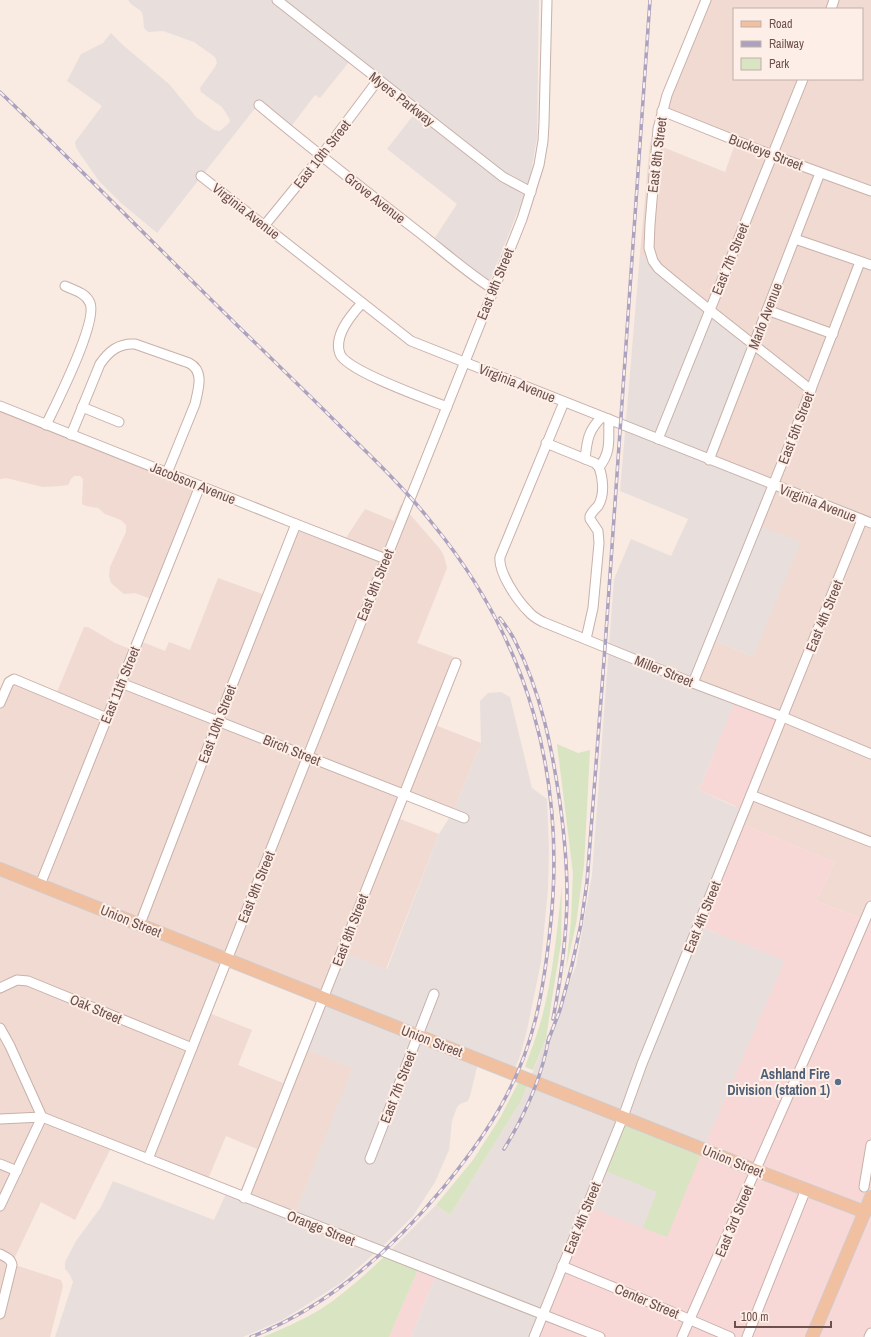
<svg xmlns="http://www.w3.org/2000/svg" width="871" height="1337" font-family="'Archivo Narrow',sans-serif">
<rect width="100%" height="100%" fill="#f9eae2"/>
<!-- residential -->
<g fill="#f0dad1" fill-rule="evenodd">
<path d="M 704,0 L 871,0 L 871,895 L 861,918 L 816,901 L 835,862 L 742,824 L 691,683 L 709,638 L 753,657 L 755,524 L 709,462 L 754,342 L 640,254 L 650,142 L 725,172 L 735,144 L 664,116 L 707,6 ZM 734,9 L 862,9 L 862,79 L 734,79 Z"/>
<path d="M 0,409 L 195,487 L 151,599 L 135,593 L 124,594 L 111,583 L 109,576 L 110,567 L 126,532 L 126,525 L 121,520 L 105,514 L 98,508 L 86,506 L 82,504 L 83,479 L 80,476 L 74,476 L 71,479 L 68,485 L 59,486 L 43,487 L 6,478 L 0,479 Z"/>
<path d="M 401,504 L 440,549 L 444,556 L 447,568 L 417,643 L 462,660 L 435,725 L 481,743 L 454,810 L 410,792 L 400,819 L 439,834 L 386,969 L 329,996 L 231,957 L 209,1013 L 252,1030 L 238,1065 L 283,1083 L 298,1046 L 353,1068 L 295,1214 L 240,1192 L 257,1149 L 226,1136 L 208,1179 L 44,1115 L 11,1043 L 0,1023 L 0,706 L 11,681 L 55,697 L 84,627 L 88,627 L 115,643 L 135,651 L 140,641 L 165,651 L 169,642 L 190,650 L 218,578 L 265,595 L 294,522 L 344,541 L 365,509 L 394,521 Z"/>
<path d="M 0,1036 L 6,1048 L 36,1112 L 0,1116 Z"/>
<path d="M 31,1121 L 43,1121 L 111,1148 L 75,1220 L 41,1202 L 14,1259 L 15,1265 L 61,1280 L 63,1286 L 50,1337 L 0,1337 L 0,1124 Z"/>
</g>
<!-- commercial -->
<g fill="#f8d8d6">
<path d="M 735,701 L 784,721 L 742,824 L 835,862 L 816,901 L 861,918 L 871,895 L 871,1337 L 534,1337 L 585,1205 L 705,1144 L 784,960 L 696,925 L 742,809 L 699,790 Z"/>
<path d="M 419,1267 L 436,1275 L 411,1337 L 389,1337 Z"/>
</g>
<!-- industrial -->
<g fill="#e8dfdc">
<path d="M 128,0 L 539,0 L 537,138 L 534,155 L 531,173 L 525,193 L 489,284 L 434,239 L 457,204 L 387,149 L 415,113 L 349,62 L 320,98 L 315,95 L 290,128 L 260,102 L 157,233 L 120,202 L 99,181 L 76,148 L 75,142 L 102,106 L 67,81 L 81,54 L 103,43 L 111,33 L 124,46 L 169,84 L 197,118 L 203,122 L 214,130 L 220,131 L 230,122 L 229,118 L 222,107 L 201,92 L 200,88 L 215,67 L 217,63 L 215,57 L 194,42 L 163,31 L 148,32 L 144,28 L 143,16 L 141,11 L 131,4 Z"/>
<path d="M 640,254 L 754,342 L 709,462 L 770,485 L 755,524 L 801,542 L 753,657 L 709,638 L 691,683 L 735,701 L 699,790 L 742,810 L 696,925 L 785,960 L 702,1152 L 658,1192 L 643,1228 L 585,1205 L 534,1337 L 411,1337 L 436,1275 L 385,1256 L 436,1205 L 450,1215 L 521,1101 L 576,966 L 592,875 L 614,579 L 631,539 L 671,556 L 688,519 L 620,491 Z"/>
<path d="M 501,692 L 510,697 L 532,788 L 547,799 L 549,850 L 548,889 L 541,962 L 527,1030 L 520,1056 L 510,1080 L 477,1067 L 470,1096 L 468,1101 L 460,1104 L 457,1107 L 452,1121 L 449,1150 L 435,1182 L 413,1216 L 384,1245 L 342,1282 L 300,1309 L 282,1320 L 243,1337 L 55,1337 L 73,1282 L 70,1275 L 65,1269 L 65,1262 L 76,1241 L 101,1207 L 113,1181 L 214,1220 L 229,1187 L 295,1214 L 352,1068 L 307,1050 L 346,954 L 387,969 L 439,834 L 454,810 L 481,743 L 480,701 L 488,693 Z"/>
</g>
<!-- green -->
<g fill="#d8e4c2">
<path d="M 557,744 L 578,753 L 590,750 L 584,865 L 576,924 L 566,969 L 571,921 L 573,873 Z"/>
<path d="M 562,885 L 561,943 L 552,998 L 546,1039 L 533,1070 L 525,1067 C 530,1053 536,1038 540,1024 C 553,980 557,930 562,885 Z"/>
<path d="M 519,1081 L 528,1084 L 521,1101 L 450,1215 L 436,1205 L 473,1160 L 500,1118 Z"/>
<path d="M 626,1121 L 702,1152 L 667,1237 L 643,1228 L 657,1192 L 606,1171 Z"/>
<path d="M 385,1256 L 419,1267 L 389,1337 L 263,1337 C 282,1329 303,1320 321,1309 C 344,1294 365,1275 385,1256 Z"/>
</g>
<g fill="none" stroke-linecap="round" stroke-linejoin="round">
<defs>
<g id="minor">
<path d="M 277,0 L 503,177 L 531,192"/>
<path d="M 706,0 L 667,95 L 658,129 L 650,224 L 649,248 L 653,261 L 658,268 C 708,310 760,349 811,390"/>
<path d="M 831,9 L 834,0"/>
<path d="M 259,105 C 310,148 363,189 416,230 C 441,249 466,272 493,289"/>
<path d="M 662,111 L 772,155 L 871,191"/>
<path d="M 201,176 L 411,341 L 871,523"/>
<path d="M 264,226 L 321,156 L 378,80"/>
<path d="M 795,239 L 871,265"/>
<path d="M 362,303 C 351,315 333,336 340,354 C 347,371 427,399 447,407"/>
<path d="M 767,310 L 833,334"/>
<path d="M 564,402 L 500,557 C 498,572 517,600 528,611 C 532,616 537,619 543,622 L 693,683 L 783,717 L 871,754"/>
<path d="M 0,406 L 296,524 L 386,559"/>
<path d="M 82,407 L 119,422"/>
<path d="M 46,425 C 56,404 98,322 90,303 C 86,293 74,290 65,286"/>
<path d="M 71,435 L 100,364 C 109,351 119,343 135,344 L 189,363 C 205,371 198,390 195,404 L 167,473"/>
<path d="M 658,439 L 803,79"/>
<path d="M 546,443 L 595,463 L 599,467"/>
<path d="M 585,459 C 587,441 588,430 602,417"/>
<path d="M 709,460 L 820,173"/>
<path d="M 586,639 L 593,608 L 599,543 L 598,531 L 590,519 L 590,516 C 592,512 595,509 598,506 C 605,495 603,478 599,467 C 612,452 608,438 609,419"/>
<path d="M 121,683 L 464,818"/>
<path d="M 693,683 L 791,441 L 860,262"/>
<path d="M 0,703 L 9,682 L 14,679 L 107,718"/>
<path d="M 751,795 L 871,842"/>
<path d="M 40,885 L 200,486"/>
<path d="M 140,924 L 218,721 L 296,524"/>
<path d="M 0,988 L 17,980 L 28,981 L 192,1048"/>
<path d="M 0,1028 L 10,1046 L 42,1117"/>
<path d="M 0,1119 L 42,1117 L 600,1337"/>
<path d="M 148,1159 L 386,559 L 522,219 L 539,165 L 543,141 L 544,123 L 547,0"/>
<path d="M 370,1159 L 434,994"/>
<path d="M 0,1164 L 17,1171"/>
<path d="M 864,1187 L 871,1145"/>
<path d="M 244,1198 L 456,663"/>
<path d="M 0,1206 L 42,1117"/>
<path d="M 0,1254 C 6,1257 11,1259 12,1265 L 0,1314"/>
<path d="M 562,1266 L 642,1299 L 730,1337"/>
<path d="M 534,1337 L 623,1117 L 642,1064 L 862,520"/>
<path d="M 682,1337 L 838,983 L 871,906"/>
<path d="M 747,1337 L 806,1189"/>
<path d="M 869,1337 L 871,1333"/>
</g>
<g id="major">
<path d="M 0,869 L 755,1170 L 865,1212"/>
<path d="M 812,1337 L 871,1197"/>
</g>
</defs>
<!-- minor casing -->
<use href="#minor" stroke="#c8b1aa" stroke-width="11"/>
<!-- major casing -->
<use href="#major" stroke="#d3cac9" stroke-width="14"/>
<!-- minor -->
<use href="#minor" stroke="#fff" stroke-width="9"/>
<!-- major -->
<use href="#major" stroke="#f1c0a0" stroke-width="12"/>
<defs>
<g id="rail">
<path d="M 0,92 C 82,170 162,252 243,331 C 277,364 311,397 345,431 C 375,460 406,490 432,523 C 529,641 567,779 550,930 C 543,994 534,1047 502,1104 C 485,1135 465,1161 443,1188 C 390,1252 328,1307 251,1337"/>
<path d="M 500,618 C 506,626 512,634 516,643 C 541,693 552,748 560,803 C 564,833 567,863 567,893 C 567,935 561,978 553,1019"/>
<path d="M 548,1041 L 560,1010 L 572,965 L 581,924 L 587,882 L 605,647 L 650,0"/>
<path d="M 504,1149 C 525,1115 542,1077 549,1037"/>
</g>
</defs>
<!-- rail casing -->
<use href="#rail" stroke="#aba2c0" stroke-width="3.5"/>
<!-- rail -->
<use href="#rail" stroke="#fdefe7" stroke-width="2" stroke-dasharray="6" stroke-linecap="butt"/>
</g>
<!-- markers -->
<circle fill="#5c6f8a" stroke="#fdefe7" stroke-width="1.5" cx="838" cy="1082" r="4"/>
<g text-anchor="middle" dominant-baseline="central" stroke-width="4" stroke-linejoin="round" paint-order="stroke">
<!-- street labels -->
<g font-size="14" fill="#6d4f4b" stroke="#fdefe7">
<text transform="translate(402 99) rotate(38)">Myers Parkway</text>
<text transform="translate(766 152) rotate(21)">Buckeye Street</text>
<text transform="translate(322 154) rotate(-52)">East 10th Street</text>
<text transform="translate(657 155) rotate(-83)">East 8th Street</text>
<text transform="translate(375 198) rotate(38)">Grove Avenue</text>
<text transform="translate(246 211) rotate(38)">Virginia Avenue</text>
<text transform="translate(730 259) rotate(-68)">East 7th Street</text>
<text transform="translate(495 284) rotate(-68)">East 9th Street</text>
<text transform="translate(765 316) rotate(-69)">Marlo Avenue</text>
<text transform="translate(517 383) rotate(22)">Virginia Avenue</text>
<text transform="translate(796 428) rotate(-69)">East 5th Street</text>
<text transform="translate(193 483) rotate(22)">Jacobson Avenue</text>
<text transform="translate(818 503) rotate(21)">Virginia Avenue</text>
<text transform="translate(375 585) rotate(-68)">East 9th Street</text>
<text transform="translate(824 616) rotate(-68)">East 4th Street</text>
<text transform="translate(664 671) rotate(22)">Miller Street</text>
<text transform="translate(120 685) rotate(-68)">East 11th Street</text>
<text transform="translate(217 724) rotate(-69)">East 10th Street</text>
<text transform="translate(292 750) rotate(22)">Birch Street</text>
<text transform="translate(256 887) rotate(-68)">East 9th Street</text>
<text transform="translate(702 917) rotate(-68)">East 4th Street</text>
<text transform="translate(131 921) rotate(22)">Union Street</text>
<text transform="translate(350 930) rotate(-69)">East 8th Street</text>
<text transform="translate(96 1009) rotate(23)">Oak Street</text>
<text transform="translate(432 1041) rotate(21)">Union Street</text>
<text transform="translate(398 1087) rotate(-69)">East 7th Street</text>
<text transform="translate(733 1161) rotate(22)">Union Street</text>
<text transform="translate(582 1218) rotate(-68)">East 4th Street</text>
<text transform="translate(734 1221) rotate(-67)">East 3rd Street</text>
<text transform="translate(321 1228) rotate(22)">Orange Street</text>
<text transform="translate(647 1301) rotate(23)">Center Street</text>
</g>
<!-- service labels -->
<g font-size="14" font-weight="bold" fill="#4e5e75" stroke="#fdefe7" text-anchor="end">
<text x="830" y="1074">Ashland Fire<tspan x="830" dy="16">Division (station 1)</tspan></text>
</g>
</g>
<!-- legend -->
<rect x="733" y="8" width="130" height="72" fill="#fdefe7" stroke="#c3afa9"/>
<rect x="741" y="21" width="20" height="6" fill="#f1c0a0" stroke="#c3afa9"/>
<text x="769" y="28" font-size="12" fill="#6d4f4b">Road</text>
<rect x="741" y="41" width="20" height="6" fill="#aba2c0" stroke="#c3afa9"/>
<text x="769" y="48" font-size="12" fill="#6d4f4b">Railway</text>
<rect x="741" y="58" width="20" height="12" fill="#d8e4c2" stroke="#c3afa9"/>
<text x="769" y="68" font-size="12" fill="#6d4f4b">Park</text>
<!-- scale -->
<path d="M735 1321v6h96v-6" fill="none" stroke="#6d4f4b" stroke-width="2"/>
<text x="741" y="1321" font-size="12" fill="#6d4f4b" stroke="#fdefe7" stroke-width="3" paint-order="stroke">100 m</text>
</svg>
